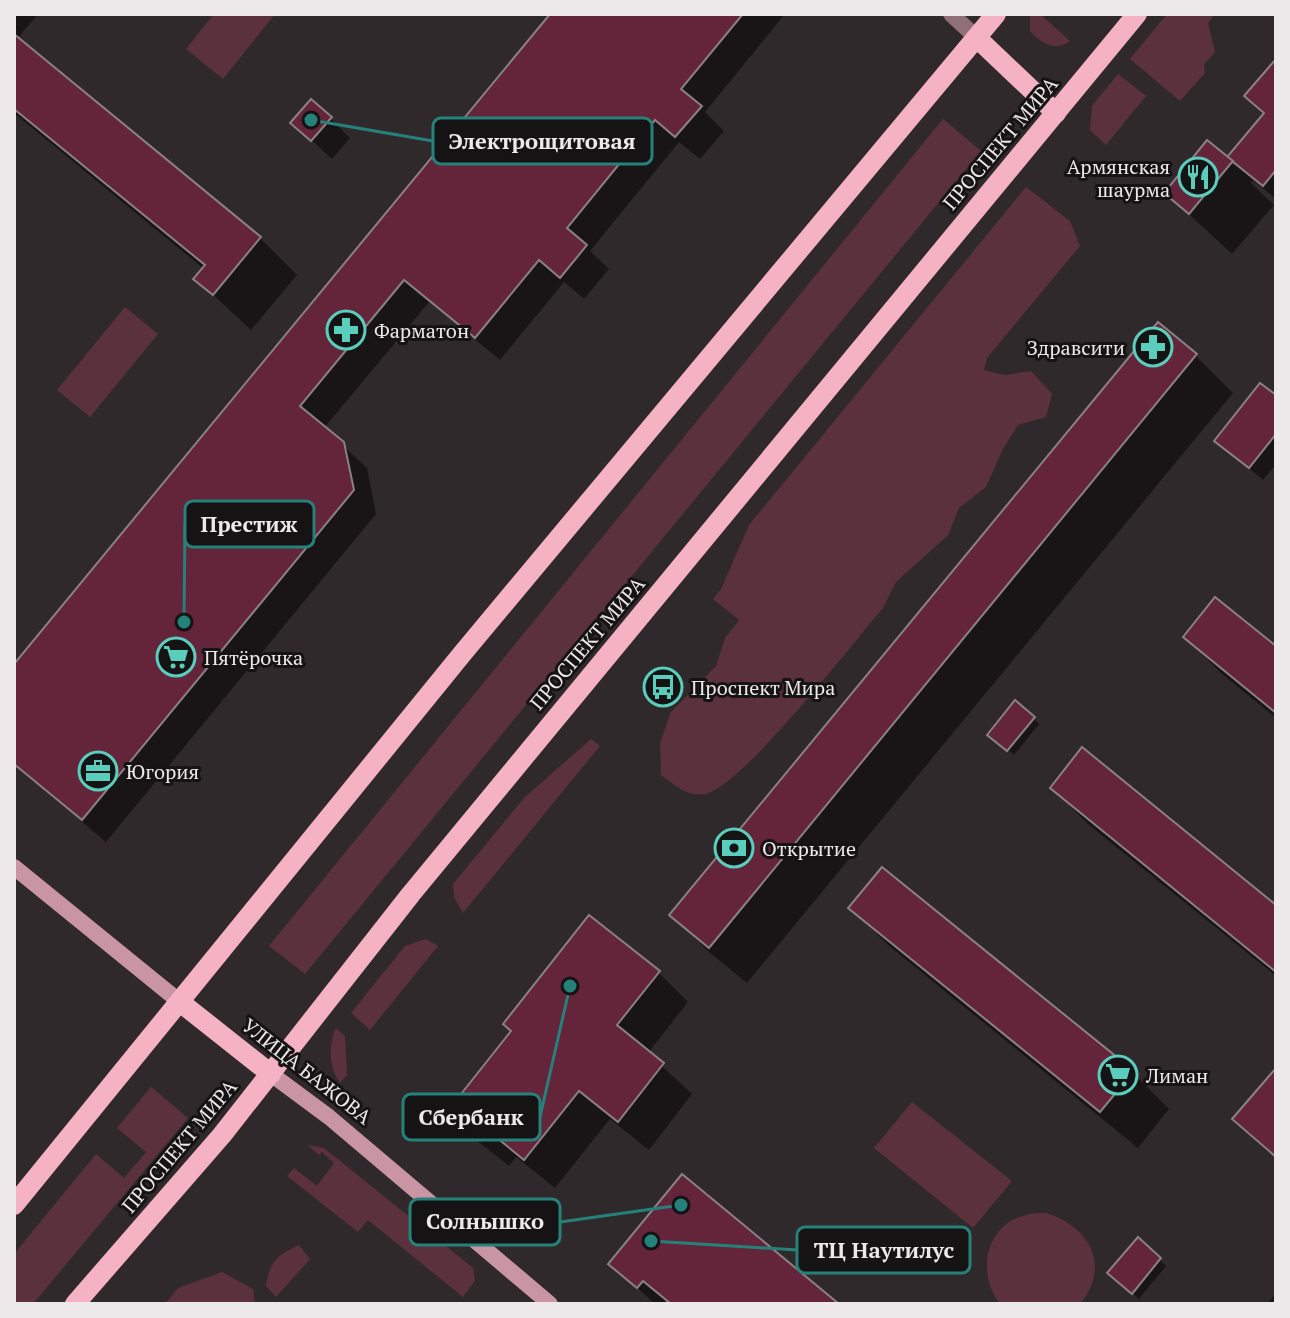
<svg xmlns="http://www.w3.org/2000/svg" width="1290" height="1318" font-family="'PT Serif',serif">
<rect width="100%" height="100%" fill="#30292b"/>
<!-- green -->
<g fill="#5b313d">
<path d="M 214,14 L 275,14 L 223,79 L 186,49 Z"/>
<path d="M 1030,14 L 1040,14 L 1070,41 C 1055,52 1041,43 1030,31 Z"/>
<path d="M 1167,14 L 1215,14 L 1208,23 L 1215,52 L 1204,64 L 1205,73 L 1180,101 L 1130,59 Z"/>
<path d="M 1118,74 L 1146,96 L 1106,145 L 1090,130 L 1092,106 Z"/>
<path d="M 943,119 L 981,151 L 305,974 L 269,946 Z"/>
<path d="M 1026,187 L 1070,221 L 1080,246 L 987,358 L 984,370 L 1004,375 L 1031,371 L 1052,394 L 1046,417 L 1018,425 L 1003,449 L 986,487 L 959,508 L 948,535 L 896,582 L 883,608 C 852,644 743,786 705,794 C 686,797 675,785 661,775 L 660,743 L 671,712 L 716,666 L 725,638 L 739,620 L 713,599 L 721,589 L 749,525 Z"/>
<path d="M 125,307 L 158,334 L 90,417 L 57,390 Z"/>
<path d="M 591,739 L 600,746 L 463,913 L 454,897 L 453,884 L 524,798 Z"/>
<path d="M 426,939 L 438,946 L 370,1030 L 351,1013 L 405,946 Z"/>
<path d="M 336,1028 L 345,1036 L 347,1075 L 340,1083 C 329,1068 328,1045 336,1028 Z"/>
<path d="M 151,1087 L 188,1118 L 33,1304 L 14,1304 L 14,1254 L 96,1154 L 124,1178 L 146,1152 L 117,1128 Z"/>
<path d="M 912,1102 L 1012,1181 L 973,1228 L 874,1148 Z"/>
<path d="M 308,1145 L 324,1148 L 473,1268 L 475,1281 L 463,1297 L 368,1220 L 358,1232 L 287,1176 L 294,1168 L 317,1186 L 334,1163 L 322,1152 L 319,1155 Z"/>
<path d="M 1046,1213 C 1089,1226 1112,1265 1080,1304 L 1000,1304 C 976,1274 985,1224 1026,1215 C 1033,1213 1040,1213 1046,1213 Z"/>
<path d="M 299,1245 L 310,1259 L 276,1297 L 266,1286 C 270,1261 277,1255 299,1245 Z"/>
<path d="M 222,1272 L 253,1289 L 255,1304 L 165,1304 L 178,1288 Z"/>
</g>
<!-- shadow -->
<g fill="#0007">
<path d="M 14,14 L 38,14 L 17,39 L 260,238 L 297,275 L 251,330 L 196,279 L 204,269 L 14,113 Z"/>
<path d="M 553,14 L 785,14 L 705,112 L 724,131 L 700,159 L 679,142 L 590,251 L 609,269 L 584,299 L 564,282 L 500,360 L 429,302 L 324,428 L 367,468 L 376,514 L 106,842 L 14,765 L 14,668 Z"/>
<path d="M 1276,67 L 1276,199 L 1253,180 L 1251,183 L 1274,205 L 1232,254 L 1166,193 L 1207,143 L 1234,165 L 1236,163 L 1265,114 Z"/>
<path d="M 330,118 L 350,138 L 332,159 L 293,123 Z"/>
<path d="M 1196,356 L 1233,393 L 747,983 L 709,952 L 672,915 Z"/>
<path d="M 1276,398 L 1276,464 L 1263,480 L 1217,441 Z"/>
<path d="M 1185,637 L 1276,649 L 1276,718 L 1222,674 Z"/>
<path d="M 1033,718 L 1039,724 L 1014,755 L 996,740 Z"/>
<path d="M 1052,788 L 1276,907 L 1276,976 L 1089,825 Z"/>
<path d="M 851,908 L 1132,1072 L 1169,1109 L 1138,1148 L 888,945 Z"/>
<path d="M 590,918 L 659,973 L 688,1002 L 648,1053 L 692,1094 L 649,1150 L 610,1119 L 555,1188 L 516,1157 L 509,1166 L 479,1142 L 449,1112 L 513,1032 Z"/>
<path d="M 1138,1240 L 1166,1266 L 1139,1299 L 1116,1279 Z"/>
<path d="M 611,1264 L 836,1304 L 669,1304 L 666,1301 L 664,1304 L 655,1304 Z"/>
<path d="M 1276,1293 L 1276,1304 L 1267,1304 Z"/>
</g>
<!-- building -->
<g fill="#642439" stroke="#898183" stroke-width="2">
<path d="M 550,14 L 743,14 L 681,89 L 702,106 L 675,137 L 655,120 L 567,228 L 587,245 L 560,278 L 539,260 L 475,338 L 404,280 L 300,406 L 344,442 L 354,490 L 82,820 L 14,764 L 14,664 Z"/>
<path d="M 14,34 L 261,237 L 213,295 L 193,279 L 205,265 L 14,109 Z"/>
<path d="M 1276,59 L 1276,170 L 1263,186 L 1227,157 L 1264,113 L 1244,96 Z"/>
<path d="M 311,99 L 332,117 L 311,141 L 290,123 Z"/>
<path d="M 1207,140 L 1233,161 L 1189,214 L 1164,193 Z"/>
<path d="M 1158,322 L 1197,354 L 709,948 L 669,915 Z"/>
<path d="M 1260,383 L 1276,395 L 1276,434 L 1249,468 L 1214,441 Z"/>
<path d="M 1215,597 L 1276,646 L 1276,713 L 1183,637 Z"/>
<path d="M 1015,700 L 1035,717 L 1007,751 L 987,735 Z"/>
<path d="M 1082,747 L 1276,905 L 1276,972 L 1050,788 Z"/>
<path d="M 882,867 L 1134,1071 L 1100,1112 L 848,908 Z"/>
<path d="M 589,915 L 660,971 L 617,1025 L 664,1063 L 618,1122 L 579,1091 L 524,1160 L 486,1129 L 478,1138 L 446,1113 L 511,1031 L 503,1024 Z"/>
<path d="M 1276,1068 L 1276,1157 L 1232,1119 Z"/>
<path d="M 682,1174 L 745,1226 L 839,1304 L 671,1304 L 643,1281 L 637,1288 L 608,1264 Z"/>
<path d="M 1138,1237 L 1161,1258 L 1132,1294 L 1107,1273 Z"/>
</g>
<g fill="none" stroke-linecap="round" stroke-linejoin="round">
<!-- street -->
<path stroke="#906f77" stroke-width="16" d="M 951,14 L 977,38"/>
<!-- secondary -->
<g stroke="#c995a2" stroke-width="16">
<path d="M 14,867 L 180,1002"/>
<path d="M 271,1074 L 329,1117 L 550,1304"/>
</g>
<!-- primary -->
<g stroke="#f5b2c3" stroke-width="20">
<path d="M 977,38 L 1056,113"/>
<path d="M 180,1002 L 271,1074"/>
<path d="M 14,1205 L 462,654 L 996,14"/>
<path d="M 75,1304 L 222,1135 L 411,894 L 1137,14"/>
</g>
</g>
<!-- icons -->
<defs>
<symbol id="restaurant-ring" viewBox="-11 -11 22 22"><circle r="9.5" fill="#161314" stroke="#5acebd" stroke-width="1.5"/><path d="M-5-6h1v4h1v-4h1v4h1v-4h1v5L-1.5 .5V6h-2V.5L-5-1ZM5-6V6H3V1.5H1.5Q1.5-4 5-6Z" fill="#5acebd"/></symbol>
<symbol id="pharmacy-ring" viewBox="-11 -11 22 22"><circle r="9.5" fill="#161314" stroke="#5acebd" stroke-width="1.5"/><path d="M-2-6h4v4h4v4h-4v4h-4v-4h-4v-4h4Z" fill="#5acebd"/></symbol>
<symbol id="supermarket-ring" viewBox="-11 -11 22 22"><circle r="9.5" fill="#161314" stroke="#5acebd" stroke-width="1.5"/><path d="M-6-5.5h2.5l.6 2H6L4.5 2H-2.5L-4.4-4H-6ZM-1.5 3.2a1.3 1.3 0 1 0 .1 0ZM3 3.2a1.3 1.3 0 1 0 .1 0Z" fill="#5acebd"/></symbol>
<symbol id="bus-ring" viewBox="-11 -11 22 22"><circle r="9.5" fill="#161314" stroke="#5acebd" stroke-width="1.5"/><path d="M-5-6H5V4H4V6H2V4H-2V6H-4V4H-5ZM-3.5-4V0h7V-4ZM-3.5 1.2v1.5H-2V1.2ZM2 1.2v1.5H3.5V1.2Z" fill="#5acebd"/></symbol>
<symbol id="office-ring" viewBox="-11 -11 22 22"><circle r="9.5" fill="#161314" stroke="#5acebd" stroke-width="1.5"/><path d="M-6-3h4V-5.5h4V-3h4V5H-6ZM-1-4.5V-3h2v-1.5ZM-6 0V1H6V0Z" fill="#5acebd"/></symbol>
<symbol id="bank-ring" viewBox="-11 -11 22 22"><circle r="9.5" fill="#161314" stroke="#5acebd" stroke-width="1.5"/><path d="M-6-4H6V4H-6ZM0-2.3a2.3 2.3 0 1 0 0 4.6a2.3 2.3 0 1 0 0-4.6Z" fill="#5acebd"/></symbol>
</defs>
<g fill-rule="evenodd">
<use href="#restaurant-ring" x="1176" y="155" width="44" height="44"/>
<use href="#pharmacy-ring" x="324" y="308" width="44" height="44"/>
<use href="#pharmacy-ring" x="1131" y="325" width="44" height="44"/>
<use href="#supermarket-ring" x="154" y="635" width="44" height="44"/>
<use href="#bus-ring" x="641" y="665" width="44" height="44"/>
<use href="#office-ring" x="76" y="749" width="44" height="44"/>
<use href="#bank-ring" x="712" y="826" width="44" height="44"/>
<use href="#supermarket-ring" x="1096" y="1053" width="44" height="44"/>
</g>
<g text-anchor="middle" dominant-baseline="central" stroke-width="6" stroke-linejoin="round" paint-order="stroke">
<!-- street labels -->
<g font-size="20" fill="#ede9ea" stroke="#161314">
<text transform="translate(1000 143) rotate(-50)">ПРОСПЕКТ МИРА</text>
<text transform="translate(587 643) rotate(-50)">ПРОСПЕКТ МИРА</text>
<text transform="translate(307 1071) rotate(38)">УЛИЦА БАЖОВА</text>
<text transform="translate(179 1146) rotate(-50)">ПРОСПЕКТ МИРА</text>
</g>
<!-- poi labels -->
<g font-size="20" fill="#ede9ea" stroke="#161314" text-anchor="start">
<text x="1170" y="166" text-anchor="end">Армянская<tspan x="1170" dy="23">шаурма</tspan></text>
<text x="374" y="330">Фарматон</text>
<text x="1125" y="347" text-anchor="end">Здравсити</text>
<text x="204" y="657">Пятёрочка</text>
<text x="691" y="687">Проспект Мира</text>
<text x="126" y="771">Югория</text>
<text x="762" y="848">Открытие</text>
<text x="1146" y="1075">Лиман</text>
</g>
</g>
<!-- callouts -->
<path fill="none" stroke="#25827a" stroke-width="3" d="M311 120L433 141M184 622L185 524M570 986L540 1117M681 1205L560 1222M651 1241L797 1250"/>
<g fill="#25827a" stroke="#161314" stroke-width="3">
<circle cx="311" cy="120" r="8"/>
<circle cx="184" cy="622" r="8"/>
<circle cx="570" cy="986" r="8"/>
<circle cx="681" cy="1205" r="8"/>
<circle cx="651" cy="1241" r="8"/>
</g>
<g fill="#161314" stroke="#25827a" stroke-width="3">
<rect x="433" y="118" width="219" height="46" rx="8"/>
<rect x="185" y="501" width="129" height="46" rx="8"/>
<rect x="403" y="1094" width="137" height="46" rx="8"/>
<rect x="410" y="1199" width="150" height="46" rx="8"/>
<rect x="797" y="1227" width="173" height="46" rx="8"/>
</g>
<g font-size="22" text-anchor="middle" font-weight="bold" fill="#ede9ea">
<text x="542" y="149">Электрощитовая</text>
<text x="249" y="532">Престиж</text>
<text x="471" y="1125">Сбербанк</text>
<text x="485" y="1229">Солнышко</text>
<text x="884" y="1258">ТЦ Наутилус</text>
</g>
<!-- border -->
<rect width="1290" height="1318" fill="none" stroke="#ede9ea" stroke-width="32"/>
</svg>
